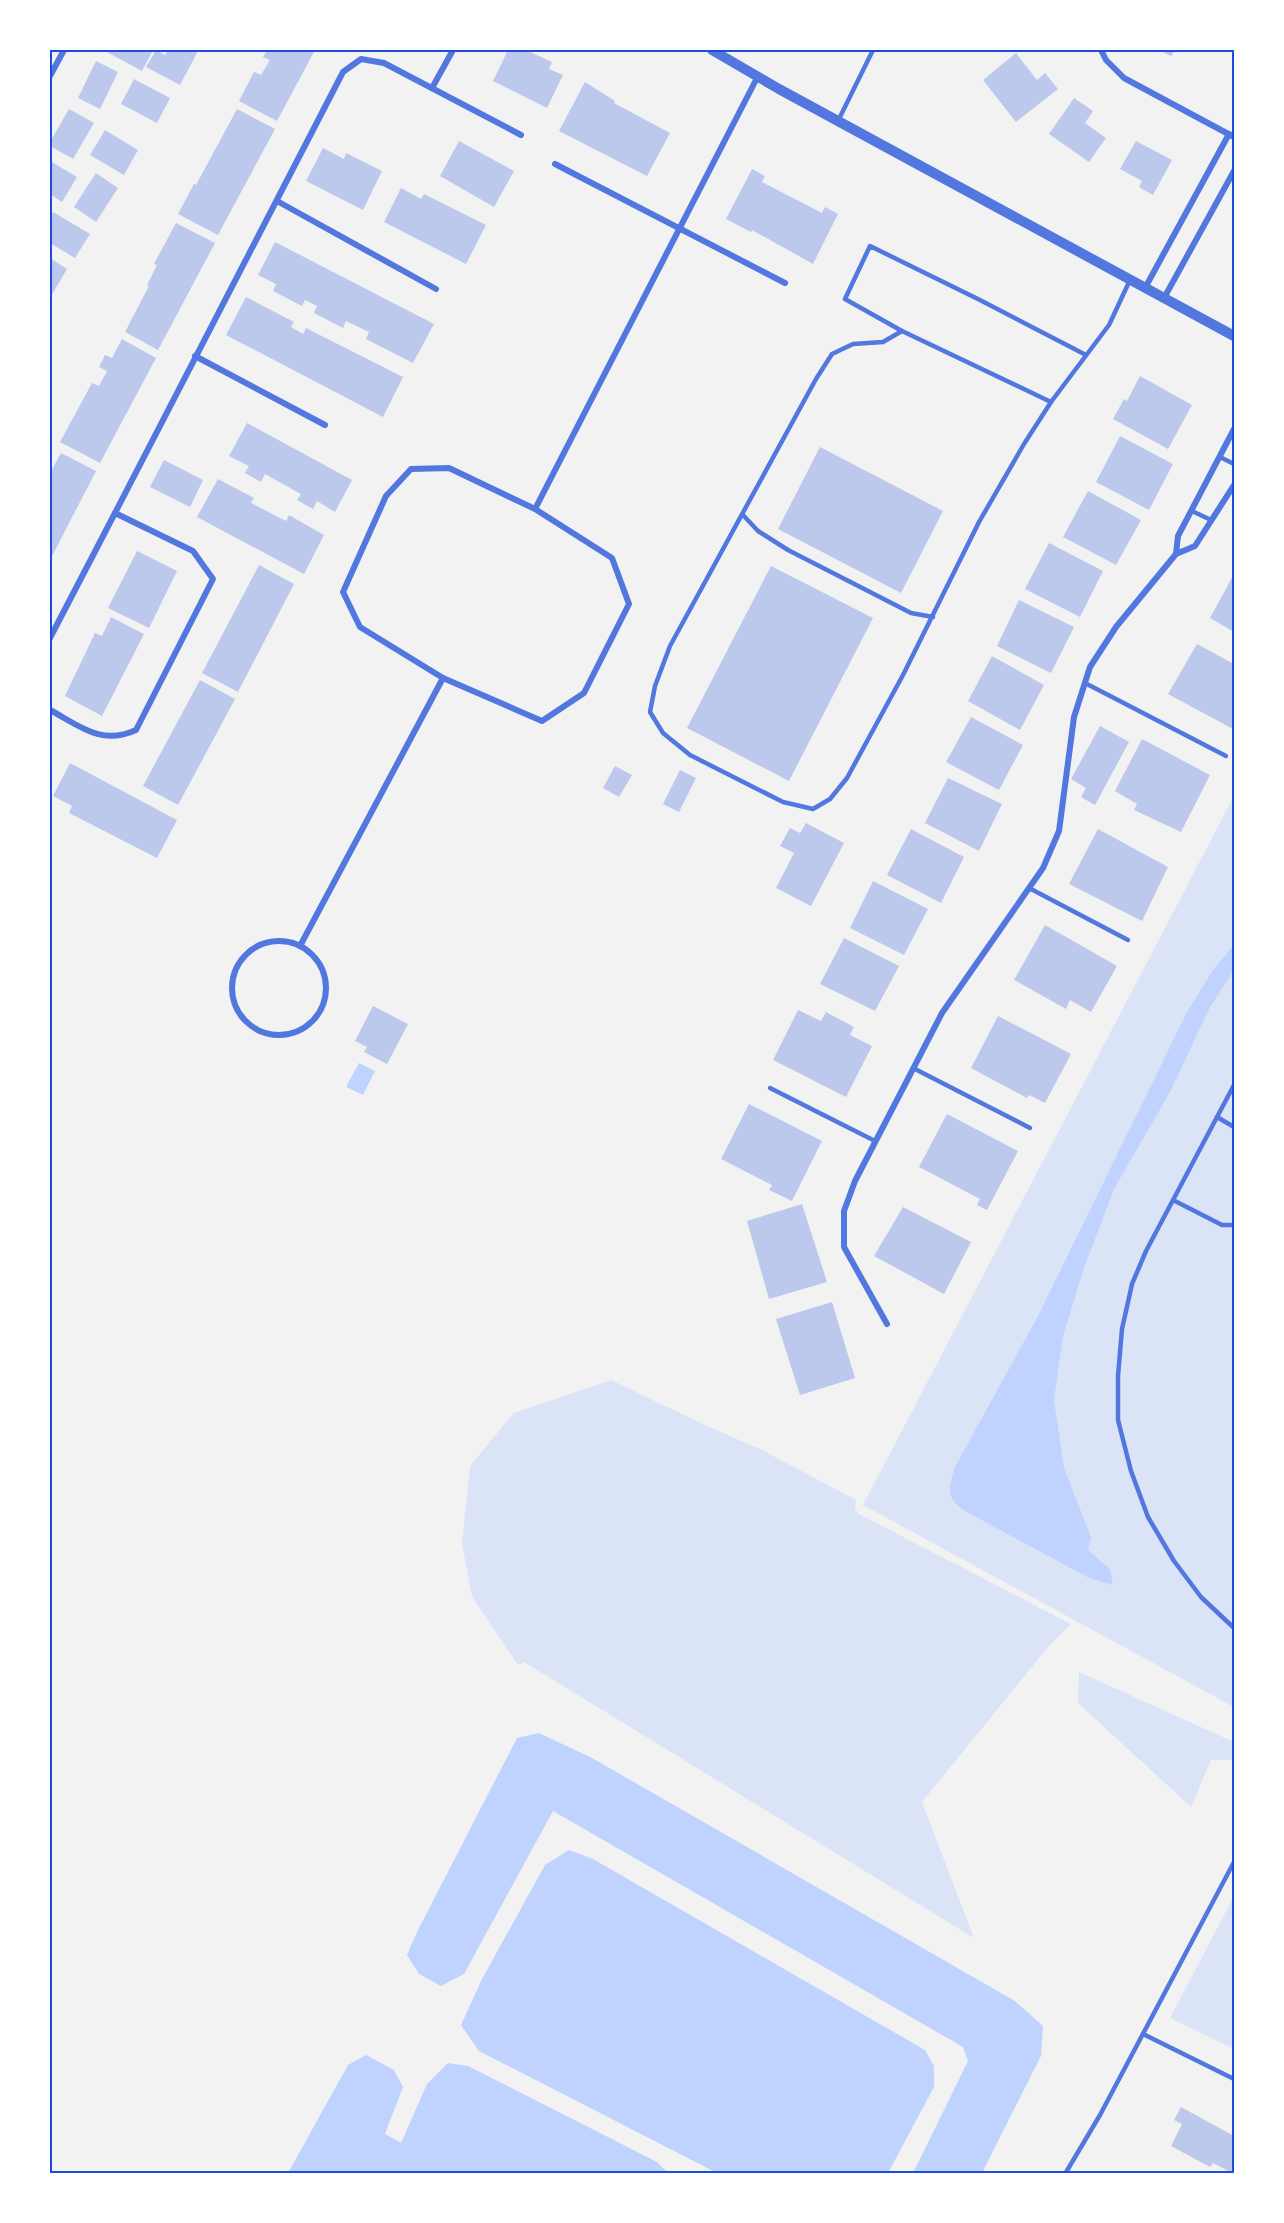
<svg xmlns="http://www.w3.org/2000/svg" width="1284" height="2223" font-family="Barlow,sans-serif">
<rect width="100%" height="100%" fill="#f2f2f2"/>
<!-- green -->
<g fill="#dbe4f7">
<path d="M 1234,796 L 1234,1707 L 863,1505 Z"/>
<path d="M 611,1380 L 705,1425 L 762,1450 L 856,1500 L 855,1509 L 859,1514 L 1071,1624 L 1049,1646 L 922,1802 L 974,1938 L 524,1662 L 518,1665 L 472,1597 L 462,1543 L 470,1466 L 514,1413 Z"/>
<path d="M 1079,1672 L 1234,1742 L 1234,1760 L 1211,1760 L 1191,1807 L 1078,1703 Z"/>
<path d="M 1234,1896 L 1234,2049 L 1170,2018 Z"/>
</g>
<!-- water -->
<g fill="#bfd3fe">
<path d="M 1234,945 L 1234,970 L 1209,1009 L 1170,1092 L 1114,1189 L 1084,1268 L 1063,1336 L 1054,1400 L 1064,1468 L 1091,1537 L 1088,1550 L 1110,1569 L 1113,1585 L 1089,1578 L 965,1511 C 944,1497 949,1488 955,1467 L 1038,1316 L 1187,1012 L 1213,970 Z"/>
<path d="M 359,1063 L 375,1071 L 363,1095 L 346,1087 Z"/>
<path d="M 539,1733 L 592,1758 L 1015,2001 L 1043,2026 L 1041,2056 L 982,2173 L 913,2173 L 968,2061 L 963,2047 L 553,1811 L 464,1974 L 441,1986 L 419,1974 L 407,1955 L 417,1932 L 517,1738 Z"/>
<path d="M 569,1850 L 593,1859 L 925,2050 L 934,2066 L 934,2087 L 888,2173 L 717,2173 L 479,2051 L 461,2025 L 482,1979 L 545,1865 Z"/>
<path d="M 366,2055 L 394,2070 L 403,2087 L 385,2134 L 401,2143 L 427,2084 L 448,2063 L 468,2066 L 657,2162 L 668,2173 L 288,2173 L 348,2065 Z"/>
</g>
<!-- building -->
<g fill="#bdc9ec">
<path d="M 103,50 L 153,50 L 142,71 Z"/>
<path d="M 156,50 L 165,55 L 168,50 L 198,51 L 180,85 L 146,67 Z"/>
<path d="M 267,50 L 315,50 L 277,121 L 239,101 L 254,72 L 261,75 L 270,60 L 263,57 Z"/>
<path d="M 508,50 L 526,50 L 552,62 L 549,69 L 563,75 L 547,108 L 493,81 Z"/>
<path d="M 1158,50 L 1175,50 L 1171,56 Z"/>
<path d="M 1016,53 L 1037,80 L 1045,73 L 1058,89 L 1016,122 L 983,80 Z"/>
<path d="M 96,61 L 118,72 L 100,109 L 78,98 Z"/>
<path d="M 134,79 L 170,98 L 157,123 L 121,104 Z"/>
<path d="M 585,82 L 615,101 L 614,103 L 670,133 L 647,176 L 559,131 Z"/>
<path d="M 1074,98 L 1093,111 L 1085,123 L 1106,138 L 1089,162 L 1049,134 Z"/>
<path d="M 69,109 L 94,123 L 73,159 L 50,146 L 50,142 Z"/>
<path d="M 237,109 L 275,129 L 218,235 L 178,214 L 194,184 L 196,185 Z"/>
<path d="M 105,130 L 138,150 L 124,175 L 90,155 Z"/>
<path d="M 459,141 L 514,171 L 494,207 L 440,176 Z"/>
<path d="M 1136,141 L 1172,160 L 1153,195 L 1139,187 L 1142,181 L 1120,169 Z"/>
<path d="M 323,148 L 344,159 L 346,153 L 382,171 L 363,210 L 306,181 Z"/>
<path d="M 50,161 L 77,177 L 62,202 L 50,194 Z"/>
<path d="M 752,169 L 765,176 L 762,182 L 822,213 L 825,207 L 838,214 L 813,264 L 752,230 L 751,232 L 726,219 Z"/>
<path d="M 96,173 L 118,188 L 96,222 L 74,207 Z"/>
<path d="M 401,188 L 421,199 L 424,194 L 486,225 L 466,264 L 384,222 Z"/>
<path d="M 53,212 L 90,234 L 75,258 L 50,243 L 50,218 Z"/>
<path d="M 176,223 L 215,243 L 158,350 L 125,332 L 149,286 L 147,285 L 157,265 L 154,264 Z"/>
<path d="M 275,242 L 434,324 L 413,363 L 366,339 L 369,332 L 346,321 L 343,328 L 314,313 L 317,306 L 305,300 L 302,306 L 273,291 L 276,284 L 258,275 Z"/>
<path d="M 50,258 L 67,269 L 50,298 Z"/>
<path d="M 246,297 L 294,322 L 291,327 L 303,334 L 306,328 L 403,377 L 383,417 L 226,335 Z"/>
<path d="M 122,339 L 156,358 L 100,463 L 60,442 L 92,383 L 99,386 L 107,371 L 99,367 L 105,355 L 112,358 Z"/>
<path d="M 1140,376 L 1192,405 L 1168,449 L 1113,419 L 1124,399 L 1127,401 Z"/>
<path d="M 247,423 L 352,480 L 335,512 L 317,501 L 313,509 L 297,500 L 301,494 L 265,474 L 261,482 L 245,473 L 249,466 L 229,456 Z"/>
<path d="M 1120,436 L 1173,464 L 1149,510 L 1096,482 Z"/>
<path d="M 820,447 L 943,511 L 901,593 L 778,529 Z"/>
<path d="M 61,453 L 96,471 L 50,560 L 50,473 Z"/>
<path d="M 164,460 L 203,480 L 190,507 L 150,487 Z"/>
<path d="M 218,479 L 254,498 L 251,503 L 286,521 L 289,515 L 324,535 L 304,574 L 197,517 Z"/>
<path d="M 1088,491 L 1141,520 L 1116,565 L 1063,537 Z"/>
<path d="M 1049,543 L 1103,571 L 1080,617 L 1025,589 Z"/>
<path d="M 137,551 L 177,571 L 149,628 L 108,608 Z"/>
<path d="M 259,565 L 294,584 L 238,692 L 202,673 Z"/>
<path d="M 771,566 L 873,618 L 789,781 L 687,728 Z"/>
<path d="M 1234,574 L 1234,632 L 1210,618 Z"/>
<path d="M 1019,600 L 1074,627 L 1051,673 L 997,646 Z"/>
<path d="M 111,617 L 144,634 L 102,716 L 65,696 L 95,633 L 102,636 Z"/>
<path d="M 1197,644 L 1234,664 L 1233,729 L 1168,694 Z"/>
<path d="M 992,656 L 1044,685 L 1020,730 L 968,701 Z"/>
<path d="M 200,680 L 235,699 L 178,805 L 143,786 Z"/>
<path d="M 971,717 L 1023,745 L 999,790 L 946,762 Z"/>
<path d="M 1100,726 L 1129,742 L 1095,805 L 1081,797 L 1086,788 L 1071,779 Z"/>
<path d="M 1142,739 L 1210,775 L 1181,832 L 1134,810 L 1137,804 L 1115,791 Z"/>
<path d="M 70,763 L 177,820 L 157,858 L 69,813 L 72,806 L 53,796 Z"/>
<path d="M 615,766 L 632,775 L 619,797 L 603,788 Z"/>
<path d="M 680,770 L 696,778 L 679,812 L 663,804 Z"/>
<path d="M 948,778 L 1002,804 L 979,851 L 925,823 Z"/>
<path d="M 806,823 L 844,843 L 811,906 L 776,888 L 794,853 L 780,846 L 790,828 L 800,833 Z"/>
<path d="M 911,829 L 964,857 L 941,903 L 887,875 Z"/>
<path d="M 1098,829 L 1168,867 L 1142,921 L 1069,884 Z"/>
<path d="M 873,881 L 928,909 L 904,955 L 850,928 Z"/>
<path d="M 1045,925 L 1117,966 L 1091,1012 L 1070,1000 L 1066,1009 L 1014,980 Z"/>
<path d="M 844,938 L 899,966 L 875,1011 L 820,984 Z"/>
<path d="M 373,1006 L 408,1024 L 387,1064 L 364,1052 L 367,1047 L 355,1041 Z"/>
<path d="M 798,1010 L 821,1021 L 826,1012 L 854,1027 L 850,1035 L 872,1046 L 846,1097 L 773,1060 Z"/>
<path d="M 998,1016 L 1071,1054 L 1045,1103 L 1029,1095 L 1027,1098 L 971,1068 Z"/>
<path d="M 749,1104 L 822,1141 L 792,1201 L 769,1190 L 772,1185 L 721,1159 Z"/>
<path d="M 947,1114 L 1018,1151 L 987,1210 L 977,1205 L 980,1199 L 919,1167 Z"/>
<path d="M 802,1204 L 827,1282 L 769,1299 L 747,1221 Z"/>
<path d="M 903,1207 L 971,1242 L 944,1294 L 874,1256 Z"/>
<path d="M 832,1302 L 855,1378 L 800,1395 L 776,1319 Z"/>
<path d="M 1181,2107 L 1234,2136 L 1234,2174 L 1213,2163 L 1210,2167 L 1171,2146 L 1182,2124 L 1174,2120 Z"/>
</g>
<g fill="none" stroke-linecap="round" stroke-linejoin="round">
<!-- service -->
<g stroke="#5277de" stroke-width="4.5">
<path d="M 838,121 L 873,50"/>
<path d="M 902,331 L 883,342 L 853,344 L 832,354 L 816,379 L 670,646 L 655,686 L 650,712 L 663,733 L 690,755 L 783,802 L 813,809 L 830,799 L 847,778 L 903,675 L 979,522 L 1024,444 L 1051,402"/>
<path d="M 1086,355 L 980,300 L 870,246 L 845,299 L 902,331 L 1051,402 L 1109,325 L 1130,280"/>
<path d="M 1220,457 L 1234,464"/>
<path d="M 1192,511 L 1211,520"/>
<path d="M 743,515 L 758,531 L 788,550 L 911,613 L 933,617"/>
<path d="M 1085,683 L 1226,756"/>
<path d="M 1029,888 L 1128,940"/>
<path d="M 913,1068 L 1030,1128"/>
<path d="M 1234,1085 L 1146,1251 L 1132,1284 L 1122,1329 L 1118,1376 L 1118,1420 L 1131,1471 L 1148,1517 L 1174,1561 L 1201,1597 L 1234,1628"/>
<path d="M 770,1088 L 875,1141"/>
<path d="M 1217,1117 L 1234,1127"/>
<path d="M 1173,1200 L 1222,1225 L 1234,1225"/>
<path d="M 1143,2034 L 1234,2079"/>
<path d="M 1065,2174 L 1100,2115 L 1234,1862"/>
</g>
<!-- minor -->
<g stroke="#5277de" stroke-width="6">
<path d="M 1101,50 L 1106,60 L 1124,78 L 1234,137"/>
<path d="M 50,76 L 64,50"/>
<path d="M 432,88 L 453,50"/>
<path d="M 555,164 L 785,283"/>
<path d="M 277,201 L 436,289"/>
<path d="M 1145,288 L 1229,134"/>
<path d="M 1164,298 L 1234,171"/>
<path d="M 195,356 L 325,425"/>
<path d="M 535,509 L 449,468 L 411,469 L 386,496 L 343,592 L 360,627 L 443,678 L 542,721 L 584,693 L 629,604 L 612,558 L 535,509 L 758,76"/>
<path d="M 115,513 L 343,72 L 361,59 L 384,63 L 521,135"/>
<path d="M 1176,554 L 1178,536 L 1234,429"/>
<path d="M 50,638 L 115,513 L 193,551 L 213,579 L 136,730 C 101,746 80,726 50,710"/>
<circle cx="279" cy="988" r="47"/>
<path d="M 300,946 L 443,678"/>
<path d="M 887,1324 L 844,1247 L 844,1211 L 855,1181 L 942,1013 L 1043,868 L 1059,831 L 1074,717 L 1090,667 L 1116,627 L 1176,554 L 1195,546 L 1234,485"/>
</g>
<!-- tertiary -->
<path stroke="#5277de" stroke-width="10" d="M 712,50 L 779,89 L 1234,336"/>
</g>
<!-- border -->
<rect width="1284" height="2223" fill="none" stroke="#ffffff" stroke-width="102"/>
<rect x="51" y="51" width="1182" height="2121" fill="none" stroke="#1d4ed8" stroke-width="2"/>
</svg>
